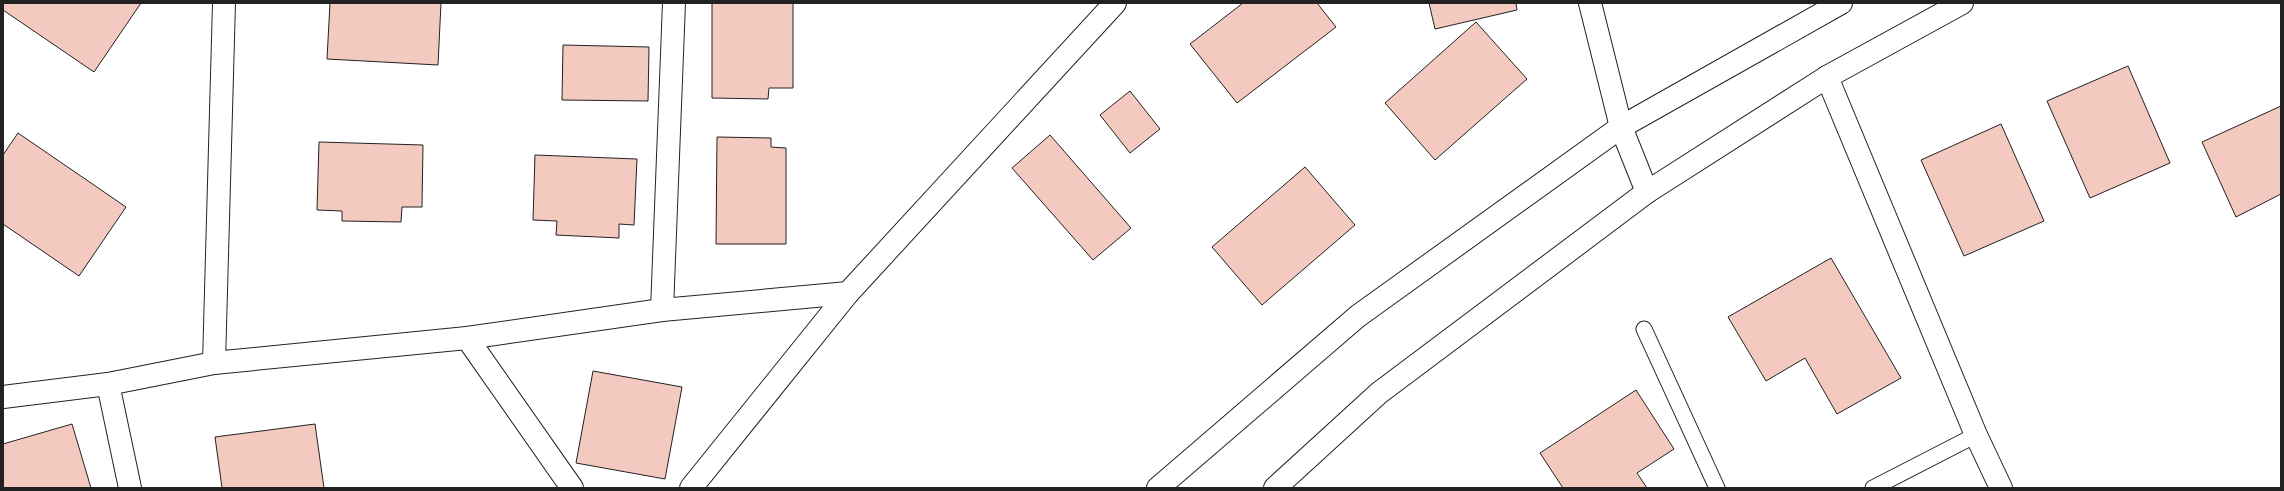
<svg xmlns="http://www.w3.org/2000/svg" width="2284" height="491" font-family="Lora,serif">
<rect width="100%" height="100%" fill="#fff"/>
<!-- building -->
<g fill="#f3c9c0" stroke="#222">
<path d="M 3,3 L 141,3 L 94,72 L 3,10 Z"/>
<path d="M 330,3 L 441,3 L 438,65 L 327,59 Z"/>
<path d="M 712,3 L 793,3 L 793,88 L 769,88 L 768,99 L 712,98 Z"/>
<path d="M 1243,3 L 1317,3 L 1336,27 L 1237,103 L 1190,44 Z"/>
<path d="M 1429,3 L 1516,3 L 1517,10 L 1435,29 Z"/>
<path d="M 1476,22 L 1527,79 L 1435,160 L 1385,103 Z"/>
<path d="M 563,45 L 649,47 L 648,101 L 562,100 Z"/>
<path d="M 2128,66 L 2170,163 L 2090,198 L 2047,101 Z"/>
<path d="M 1130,91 L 1160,129 L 1130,153 L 1100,115 Z"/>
<path d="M 2281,106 L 2281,194 L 2236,217 L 2202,142 Z"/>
<path d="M 2001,124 L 2044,221 L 1964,256 L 1921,160 Z"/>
<path d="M 18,133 L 126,207 L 79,276 L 3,224 L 3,155 Z"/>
<path d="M 1050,135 L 1131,228 L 1093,260 L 1012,168 Z"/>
<path d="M 717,137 L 771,138 L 771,147 L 786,148 L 786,244 L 716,244 Z"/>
<path d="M 319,142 L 423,145 L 422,207 L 402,207 L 401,222 L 342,221 L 342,211 L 317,210 Z"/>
<path d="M 535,155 L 637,159 L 634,225 L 619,224 L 619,238 L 556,235 L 557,221 L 533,220 Z"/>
<path d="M 1305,167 L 1355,225 L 1262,305 L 1212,247 Z"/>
<path d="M 1831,258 L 1901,378 L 1837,414 L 1805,358 L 1766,381 L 1728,317 Z"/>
<path d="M 593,371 L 682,387 L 665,479 L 576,463 Z"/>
<path d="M 1636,390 L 1674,449 L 1637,473 L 1647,488 L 1563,488 L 1540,453 Z"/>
<path d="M 72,424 L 91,488 L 3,488 L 3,444 Z"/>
<path d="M 315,424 L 324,488 L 222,488 L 215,437 Z"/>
</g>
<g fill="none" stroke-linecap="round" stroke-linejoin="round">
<defs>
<g id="lane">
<path d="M 1644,329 L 1717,488"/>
<path d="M 1873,488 L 1976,435"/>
</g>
<g id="street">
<path d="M 1590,3 L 1621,127 L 1647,192"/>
<path d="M 1827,77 L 1976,435 L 2001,488"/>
<path d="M 662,310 L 848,293"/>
<path d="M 467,338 L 572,488"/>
<path d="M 214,363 L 467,338 L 662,310 L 674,3"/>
<path d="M 108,384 L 130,488"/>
<path d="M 3,397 L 108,384 L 214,363 L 224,3"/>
<path d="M 691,488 L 848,293 L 1115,3"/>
</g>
<g id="secondary">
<path d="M 1158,488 L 1358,316 L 1621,127 L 1841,3"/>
<path d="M 1275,488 L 1379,393 L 1647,192 L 1827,77 L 1962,3"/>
</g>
</defs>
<!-- lane casing -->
<use href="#lane" stroke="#222" stroke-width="17"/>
<!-- street casing -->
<use href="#street" stroke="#222" stroke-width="24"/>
<!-- secondary casing -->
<use href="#secondary" stroke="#222" stroke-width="24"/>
<!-- lane -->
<use href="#lane" stroke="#fff" stroke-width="15"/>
<!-- street -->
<use href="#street" stroke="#fff" stroke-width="22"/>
<!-- secondary -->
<use href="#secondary" stroke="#fff" stroke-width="22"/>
</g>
<!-- border -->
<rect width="2284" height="491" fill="none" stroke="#222222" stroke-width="8"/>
</svg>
